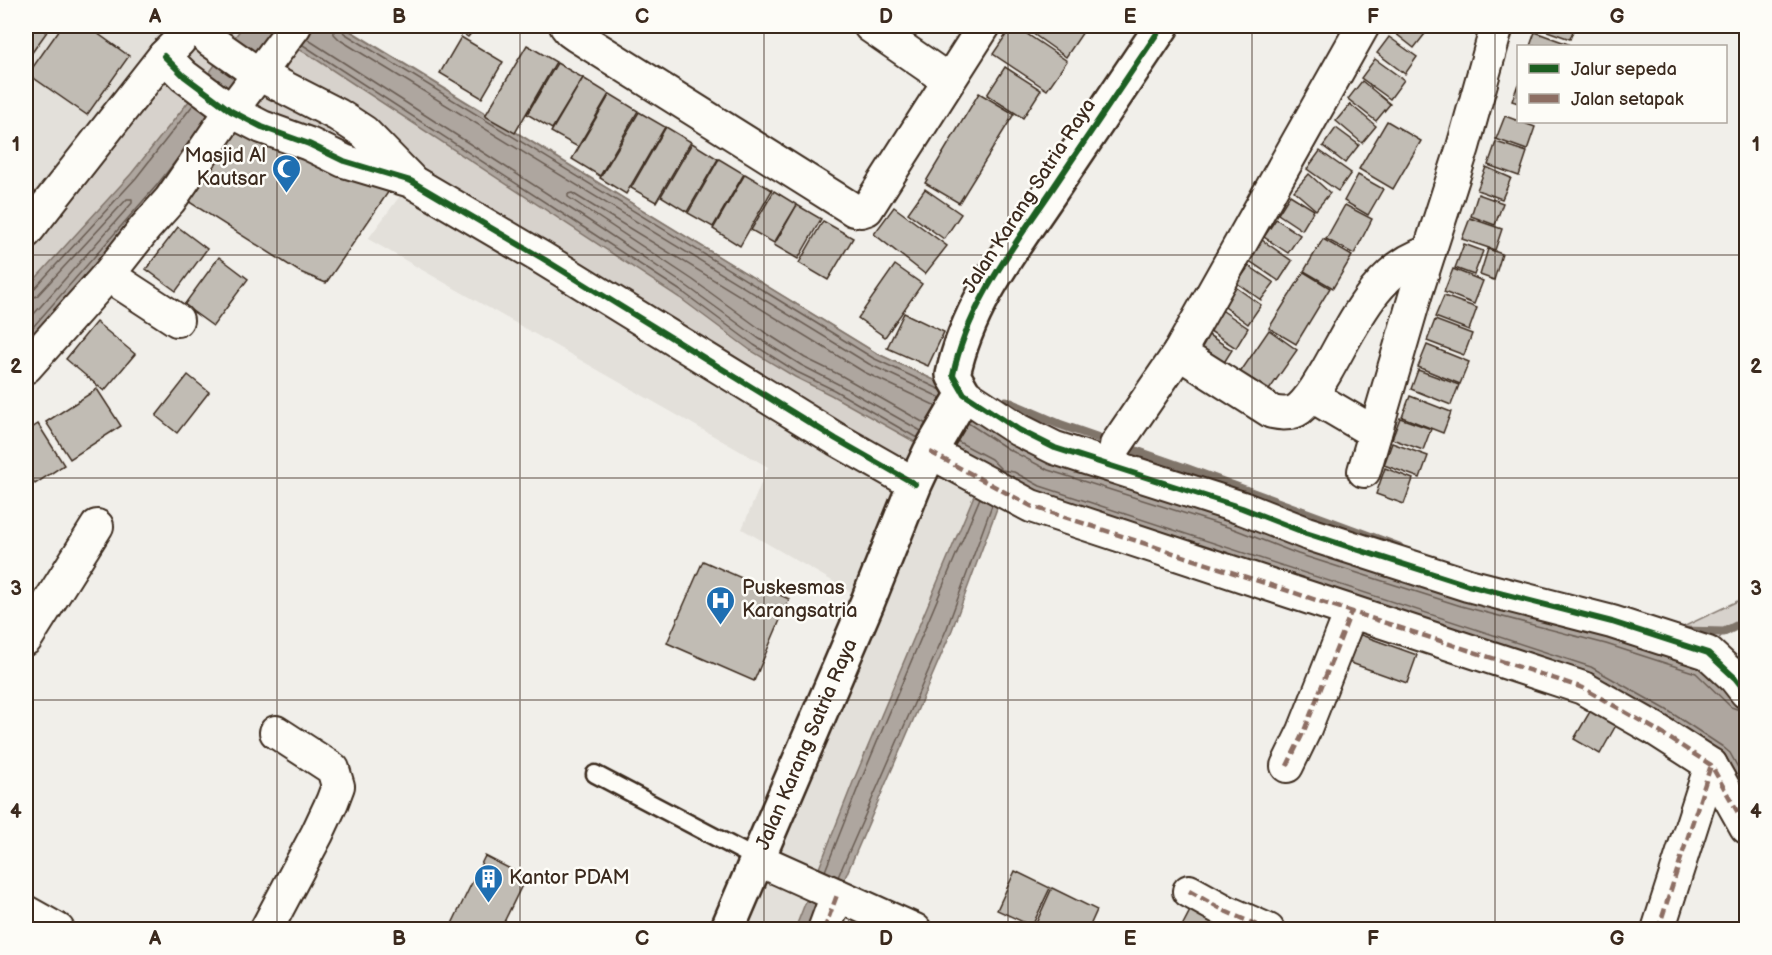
<svg xmlns="http://www.w3.org/2000/svg" width="1772" height="955" font-family="'Balsamiq Sans',sans-serif">
<rect width="100%" height="100%" fill="#f1efea"/>
<filter id="ink" filterUnits="userSpaceOnUse"><feTurbulence type="fractalNoise" baseFrequency=".0167" numOctaves="2"/><feDisplacementMap in="SourceGraphic" scale="12" xChannelSelector="R" yChannelSelector="G"/><feConvolveMatrix kernelMatrix="1 2 1 2 8 2 1 2 1" color-interpolation-filters="sRGB"/></filter>
<g filter="url(#ink)">
<!-- built -->
<g fill="#e3e0da">
<path d="M 26,26 L 194,26 L 26,232 Z"/>
<path d="M 411,181 L 991,484 L 824,929 L 727,929 L 867,601 L 742,529 L 768,467 L 368,239 Z"/>
</g>
<!-- green -->
<path fill="#d7d2cc" stroke="#897e75" stroke-width="1.5" d="M 194,26 L 343,26 L 876,353 L 964,394 L 1006,401 L 1059,424 L 1440,562 L 1675,631 L 1746,597 L 1746,621 L 1724,632 L 1708,653 L 1019,430 L 915,484 L 542,258 L 231,111 L 26,367 L 26,232 Z"/>
<!-- water -->
<path fill="#aea69f" stroke="#80746b" stroke-width="1.5" d="M 243,26 L 342,26 L 876,353 L 964,394 L 1019,430 L 1708,653 L 1746,692 L 1746,827 L 1655,729 L 1003,492 L 952,630 L 823,929 L 795,929 L 853,782 L 981,479 L 831,395 L 795,377 L 750,350 L 680,298 L 311,56 L 277,37 L 161,189 L 26,344 L 26,289 L 131,174 L 189,101 Z"/>
<g fill="none" stroke-linecap="round" stroke-linejoin="round">
<!-- shore -->
<g stroke="#695c52" stroke-width="1.5">
<path d="M 333,26 L 334,34 L 340,40 L 869,364 L 941,398"/>
<path d="M 340,26 L 344,33 L 873,358 L 941,390"/>
<path d="M 307,39 L 588,220 L 688,287 L 758,338 L 801,365 L 838,384 L 921,431"/>
<path d="M 303,45 L 583,227 L 684,293 L 754,345 L 797,372 L 834,390 L 917,438"/>
<path d="M 26,292 L 33,290 L 136,178 L 193,105"/>
<path d="M 26,300 L 37,296 L 127,199 L 132,199 L 132,203 L 26,323"/>
<path d="M 26,335 L 157,185 L 178,158"/>
<path d="M 968,423 L 1008,449 L 1048,470 L 1234,529 L 1298,554 L 1461,606 L 1606,644 L 1696,673 L 1731,707 L 1746,712"/>
<path d="M 926,424 L 842,376 L 805,358 L 763,331 L 693,280 L 568,197 L 568,194 L 572,193 L 864,372 L 936,406"/>
<path d="M 957,441 L 991,459 L 1002,470 L 1014,472 L 1040,486 L 1591,667 L 1667,710 L 1723,747 L 1730,753 L 1746,782"/>
<path d="M 825,871 L 859,785 L 980,498"/>
<path d="M 838,877 L 947,628 L 992,505"/>
</g>
<!-- stream -->
<g stroke="#80746b" stroke-width="9">
<path d="M 1006,401 L 1059,424 L 1188,469 L 1399,547"/>
<path d="M 1682,631 L 1724,632 L 1746,621"/>
</g>
</g>
<!-- building -->
<g fill="#c1bcb4" stroke="#3b2a1e" stroke-width="1.5">
<path d="M 26,26 L 51,26 L 31,54 L 26,49 Z"/>
<path d="M 62,26 L 87,26 L 129,56 L 87,115 L 28,74 Z"/>
<path d="M 452,26 L 477,26 L 468,37 Z"/>
<path d="M 1012,26 L 1015,26 L 1067,61 L 1047,90 L 993,54 Z"/>
<path d="M 1022,26 L 1075,26 L 1083,32 L 1066,57 Z"/>
<path d="M 1392,26 L 1421,26 L 1428,30 L 1414,48 L 1390,29 Z"/>
<path d="M 1533,26 L 1575,26 L 1570,39 Z"/>
<path d="M 1535,32 L 1568,44 L 1567,46 L 1530,46 Z"/>
<path d="M 461,37 L 503,62 L 482,98 L 440,73 Z"/>
<path d="M 1389,37 L 1417,57 L 1405,74 L 1377,53 Z"/>
<path d="M 527,45 L 556,62 L 515,133 L 485,116 Z"/>
<path d="M 1375,59 L 1404,80 L 1390,99 L 1361,78 Z"/>
<path d="M 557,63 L 583,78 L 552,129 L 527,114 Z"/>
<path d="M 1005,67 L 1041,90 L 1023,118 L 987,95 Z"/>
<path d="M 583,78 L 609,94 L 578,147 L 551,132 Z"/>
<path d="M 1362,81 L 1390,104 L 1376,121 L 1348,99 Z"/>
<path d="M 1518,84 L 1518,103 L 1512,101 Z"/>
<path d="M 979,93 L 1014,114 L 959,203 L 925,183 Z"/>
<path d="M 610,94 L 638,111 L 600,176 L 572,159 Z"/>
<path d="M 1350,104 L 1376,126 L 1362,143 L 1336,121 Z"/>
<path d="M 231,111 L 391,188 L 326,283 L 300,272 L 183,198 Z"/>
<path d="M 639,112 L 665,127 L 626,194 L 600,178 Z"/>
<path d="M 1505,116 L 1535,127 L 1527,150 L 1496,139 Z"/>
<path d="M 1387,121 L 1421,141 L 1393,189 L 1359,169 Z"/>
<path d="M 666,127 L 691,142 L 656,202 L 631,188 Z"/>
<path d="M 1336,128 L 1359,145 L 1345,163 L 1323,146 Z"/>
<path d="M 1496,142 L 1527,152 L 1519,176 L 1488,165 Z"/>
<path d="M 692,143 L 718,159 L 687,212 L 661,196 Z"/>
<path d="M 1320,151 L 1351,173 L 1338,191 L 1307,169 Z"/>
<path d="M 719,159 L 744,174 L 713,227 L 688,213 Z"/>
<path d="M 1486,167 L 1511,178 L 1502,199 L 1477,190 Z"/>
<path d="M 745,174 L 772,190 L 740,246 L 713,229 Z"/>
<path d="M 1309,174 L 1330,193 L 1316,210 L 1294,191 Z"/>
<path d="M 1358,175 L 1383,189 L 1368,215 L 1344,201 Z"/>
<path d="M 925,189 L 961,214 L 944,239 L 908,213 Z"/>
<path d="M 774,191 L 797,205 L 774,243 L 751,230 Z"/>
<path d="M 1478,194 L 1503,203 L 1495,225 L 1471,216 Z"/>
<path d="M 1290,195 L 1314,210 L 1302,230 L 1278,214 Z"/>
<path d="M 797,205 L 821,219 L 798,259 L 774,245 Z"/>
<path d="M 1345,205 L 1372,219 L 1354,254 L 1326,239 Z"/>
<path d="M 894,207 L 947,246 L 925,274 L 874,234 Z"/>
<path d="M 1470,218 L 1502,229 L 1495,250 L 1462,239 Z"/>
<path d="M 1276,219 L 1300,235 L 1288,253 L 1264,237 Z"/>
<path d="M 823,221 L 853,238 L 828,280 L 799,263 Z"/>
<path d="M 178,227 L 207,249 L 176,291 L 146,269 Z"/>
<path d="M 1323,239 L 1352,256 L 1333,288 L 1304,271 Z"/>
<path d="M 1262,240 L 1292,261 L 1279,281 L 1248,260 Z"/>
<path d="M 1464,244 L 1483,251 L 1474,275 L 1455,268 Z"/>
<path d="M 1488,249 L 1502,254 L 1494,280 L 1480,275 Z"/>
<path d="M 219,257 L 248,279 L 213,326 L 184,305 Z"/>
<path d="M 895,265 L 922,284 L 885,337 L 858,318 Z"/>
<path d="M 1249,266 L 1274,283 L 1261,300 L 1237,283 Z"/>
<path d="M 1453,269 L 1483,281 L 1474,304 L 1444,292 Z"/>
<path d="M 1304,272 L 1330,288 L 1296,344 L 1269,328 Z"/>
<path d="M 1234,286 L 1261,305 L 1248,324 L 1221,304 Z"/>
<path d="M 1444,296 L 1477,308 L 1469,330 L 1435,317 Z"/>
<path d="M 1220,309 L 1248,328 L 1236,348 L 1207,329 Z"/>
<path d="M 904,313 L 944,332 L 928,366 L 887,348 Z"/>
<path d="M 1435,320 L 1472,334 L 1464,355 L 1427,341 Z"/>
<path d="M 96,322 L 135,354 L 104,391 L 66,359 Z"/>
<path d="M 1269,330 L 1297,350 L 1267,393 L 1239,374 Z"/>
<path d="M 1204,332 L 1232,350 L 1218,372 L 1190,354 Z"/>
<path d="M 1427,345 L 1469,362 L 1460,384 L 1418,367 Z"/>
<path d="M 1418,370 L 1459,385 L 1451,405 L 1411,389 Z"/>
<path d="M 188,375 L 209,392 L 177,433 L 156,416 Z"/>
<path d="M 97,389 L 121,426 L 70,459 L 46,422 Z"/>
<path d="M 1410,396 L 1451,412 L 1443,433 L 1402,417 Z"/>
<path d="M 1400,418 L 1431,429 L 1423,450 L 1392,439 Z"/>
<path d="M 38,424 L 64,465 L 35,484 L 26,469 L 26,432 Z"/>
<path d="M 1392,443 L 1428,456 L 1420,478 L 1384,465 Z"/>
<path d="M 1385,468 L 1413,479 L 1404,504 L 1376,494 Z"/>
<path d="M 703,561 L 789,599 L 754,681 L 667,643 Z"/>
<path d="M 1347,630 L 1417,655 L 1407,683 L 1337,658 Z"/>
<path d="M 1595,703 L 1620,718 L 1600,754 L 1574,739 Z"/>
<path d="M 485,856 L 526,877 L 500,930 L 449,930 Z"/>
<path d="M 1015,871 L 1050,888 L 1032,926 L 997,910 Z"/>
<path d="M 1052,888 L 1097,910 L 1088,930 L 1033,930 Z"/>
<path d="M 1193,905 L 1223,920 L 1218,930 L 1180,930 Z"/>
<path d="M 547,921 L 561,930 L 542,930 Z"/>
</g>
<g fill="none" stroke-linecap="round" stroke-linejoin="round">
<defs>
<path id="service" d="M 595,774 L 757,859"/>
<g id="minor">
<path d="M 194,26 L 211,41 L 258,74 L 338,115 L 364,132 L 409,178"/>
<path d="M 566,26 L 570,31 L 577,36 L 854,210 L 861,211 L 867,209 L 984,26"/>
<path d="M 870,26 L 948,80"/>
<path d="M 164,56 L 184,76 L 231,111 L 262,127 L 309,144 L 344,161 L 411,181 L 542,258 L 836,439 L 915,484"/>
<path d="M 26,232 L 164,56 L 179,41"/>
<path d="M 108,275 L 177,320"/>
<path d="M 1179,353 L 1272,412 C 1281,414 1291,415 1299,409 C 1311,399 1318,385 1326,372 C 1352,327 1376,268 1429,252"/>
<path d="M 26,367 L 108,275 L 145,228 L 170,200 L 231,111 L 295,26"/>
<path d="M 964,394 L 1019,430 L 1055,448 L 1242,508 L 1306,533 L 1468,585 L 1612,622 L 1708,653 L 1735,678 L 1746,692"/>
<path d="M 1312,396 L 1375,433"/>
<path d="M 1116,445 L 1179,353 L 1363,26"/>
<path d="M 930,452 L 1031,506 L 1583,688 L 1655,729 L 1711,765 L 1746,827"/>
<path d="M 1364,471 L 1416,293 L 1463,147 L 1497,26"/>
<path d="M 26,639 L 97,526"/>
<path d="M 1287,766 L 1304,731 L 1351,612"/>
<path d="M 757,859 L 915,930"/>
<path d="M 1189,891 L 1227,912 L 1268,930"/>
<path d="M 26,912 L 58,930"/>
<path d="M 266,930 L 317,834 L 332,802 L 338,786 L 333,769 L 276,732"/>
<path d="M 824,930 L 837,895"/>
<path d="M 1658,930 L 1711,765"/>
</g>
<g id="tertiary">
<path id="s1" d="M 727,930 L 868,601 L 915,484 L 930,452 L 964,394 L 953,375 C 967,307 1011,250 1049,194 C 1087,138 1124,82 1162,26"/>
</g>
</defs>
<!-- service casing -->
<use href="#service" stroke="#3b2a1e" stroke-width="21"/>
<!-- minor casing -->
<use href="#minor" stroke="#3b2a1e" stroke-width="36"/>
<!-- tertiary casing -->
<use href="#tertiary" stroke="#3b2a1e" stroke-width="38"/>
<!-- service -->
<use href="#service" stroke="#fdfcf7" stroke-width="16"/>
<!-- minor -->
<use href="#minor" stroke="#fdfcf7" stroke-width="32"/>
<!-- tertiary -->
<use href="#tertiary" stroke="#fdfcf7" stroke-width="33"/>
<!-- quiet -->
<g stroke="#8d6e63" stroke-width="4.5" stroke-dasharray="9 4.5" stroke-linecap="butt">
<path d="M 930,452 L 1031,506 L 1583,688 L 1655,729 L 1711,765 L 1746,827"/>
<path d="M 1287,766 L 1304,731 L 1351,612"/>
<path d="M 1189,891 L 1227,912 L 1268,930"/>
<path d="M 824,930 L 837,895"/>
<path d="M 1658,930 L 1711,765"/>
</g>
<defs>
<g id="cycleway">
<path d="M 1162,26 C 1124,82 1087,138 1049,194 C 1011,250 967,307 953,375 L 964,394 L 1019,430 L 1055,448 L 1242,508 L 1306,533 L 1468,585 L 1612,622 L 1708,653 L 1735,678 L 1746,692"/>
<path d="M 164,56 L 184,76 L 231,111 L 262,127 L 309,144 L 344,161 L 411,181 L 542,258 L 836,439 L 915,484"/>
</g>
</defs>
<!-- cycleway casing -->
<use href="#cycleway" stroke="#fdfcf7" stroke-width="10"/>
<!-- cycleway -->
<use href="#cycleway" stroke="#1b5e20" stroke-width="6"/>
</g>
</g>
<!-- grid -->
<path fill="none" stroke="#3b2a1e" stroke-width="1.5" stroke-opacity="0.55" d="M 277,26 L 277,930M 520,26 L 520,930M 764,26 L 764,930M 1008,26 L 1008,930M 1252,26 L 1252,930M 1495,26 L 1495,930M 26,255 L 1746,255M 26,478 L 1746,478M 26,700 L 1746,700"/>
<!-- icons -->
<defs>
<symbol id="mosque-pin" viewBox="-11 -11 22 30"><path d="M0 17L-7.5 6A9.5 9.5 0 1 1 7.5 6Z" fill="#1f6fb2" stroke="#fdfcf7"/><path d="M3.5-4.9A6 6 0 1 0 3.5 4.9A5 5 0 1 1 3.5-4.9Z" fill="#fff"/></symbol>
<symbol id="hospital-pin" viewBox="-11 -11 22 30"><path d="M0 17L-7.5 6A9.5 9.5 0 1 1 7.5 6Z" fill="#1f6fb2" stroke="#fdfcf7"/><path d="M-5-5h3v3.5h4V-5h3V5h-3V1.5h-4V5h-3Z" fill="#fff"/></symbol>
<symbol id="building-pin" viewBox="-11 -11 22 30"><path d="M0 17L-7.5 6A9.5 9.5 0 1 1 7.5 6Z" fill="#1f6fb2" stroke="#fdfcf7"/><path d="M-4-6H4V6H1V3H-1V6H-4ZM-2.5-4.3h1.7v1.8h-1.7ZM.8-4.3h1.7v1.8H.8ZM-2.5-1h1.7V.8h-1.7ZM.8-1h1.7V.8H.8Z" fill="#fff"/></symbol>
</defs>
<g fill-rule="evenodd">
<use href="#mosque-pin" x="270" y="152" width="33" height="45"/>
<use href="#hospital-pin" x="704" y="584" width="33" height="45"/>
<use href="#building-pin" x="472" y="862" width="33" height="45"/>
</g>
<g text-anchor="middle" dominant-baseline="central" stroke-width="5" stroke-linejoin="round" paint-order="stroke">
<!-- poi labels -->
<g font-size="20" fill="#3b2a1e" stroke="#fdfcf7" text-anchor="start">
<text x="266" y="156" text-anchor="end">Masjid Al<tspan x="266" dy="23">Kautsar</tspan></text>
<text x="742" y="588">Puskesmas<tspan x="742" dy="23">Karangsatria</tspan></text>
<text x="509" y="878">Kantor PDAM</text>
</g>
<!-- street labels -->
<g font-size="20" fill="#3b2a1e" stroke="#fdfcf7">
<text transform="translate(1029 196) rotate(-57)">Jalan Karang Satria Raya</text>
<text stroke="none"><textPath href="#s1" startOffset="202">Jalan Karang Satria Raya</textPath></text>
</g>
</g>
<!-- margin -->
<rect width="1772" height="955" fill="none" stroke="#fdfcf7" stroke-width="66"/>
<!-- legend -->
<rect x="1517" y="45" width="210" height="78" fill="#fdfcf7" stroke="#afa8a0" stroke-width="1.5"/>
<rect x="1529" y="64" width="30" height="9" fill="#1b5e20" stroke="#afa8a0" stroke-width="1.5"/>
<text x="1571" y="75" font-size="18" fill="#3b2a1e">Jalur sepeda</text>
<rect x="1529" y="94" width="30" height="9" fill="#8d6e63" stroke="#afa8a0" stroke-width="1.5"/>
<text x="1571" y="105" font-size="18" fill="#3b2a1e">Jalan setapak</text>
<rect x="33" y="33" width="1706" height="889" fill="none" stroke="#3b2a1e" stroke-width="2"/>
<g font-size="20" text-anchor="middle" font-weight="bold" fill="#3b2a1e">
<text x="155" y="23">A</text>
<text x="399" y="23">B</text>
<text x="642" y="23">C</text>
<text x="886" y="23">D</text>
<text x="1130" y="23">E</text>
<text x="1373" y="23">F</text>
<text x="1617" y="23">G</text>
<text x="16" y="151">1</text>
<text x="1756" y="151">1</text>
<text x="16" y="373">2</text>
<text x="1756" y="373">2</text>
<text x="16" y="595">3</text>
<text x="1756" y="595">3</text>
<text x="16" y="818">4</text>
<text x="1756" y="818">4</text>
<text x="155" y="945">A</text>
<text x="399" y="945">B</text>
<text x="642" y="945">C</text>
<text x="886" y="945">D</text>
<text x="1130" y="945">E</text>
<text x="1373" y="945">F</text>
<text x="1617" y="945">G</text>
</g>
</svg>
